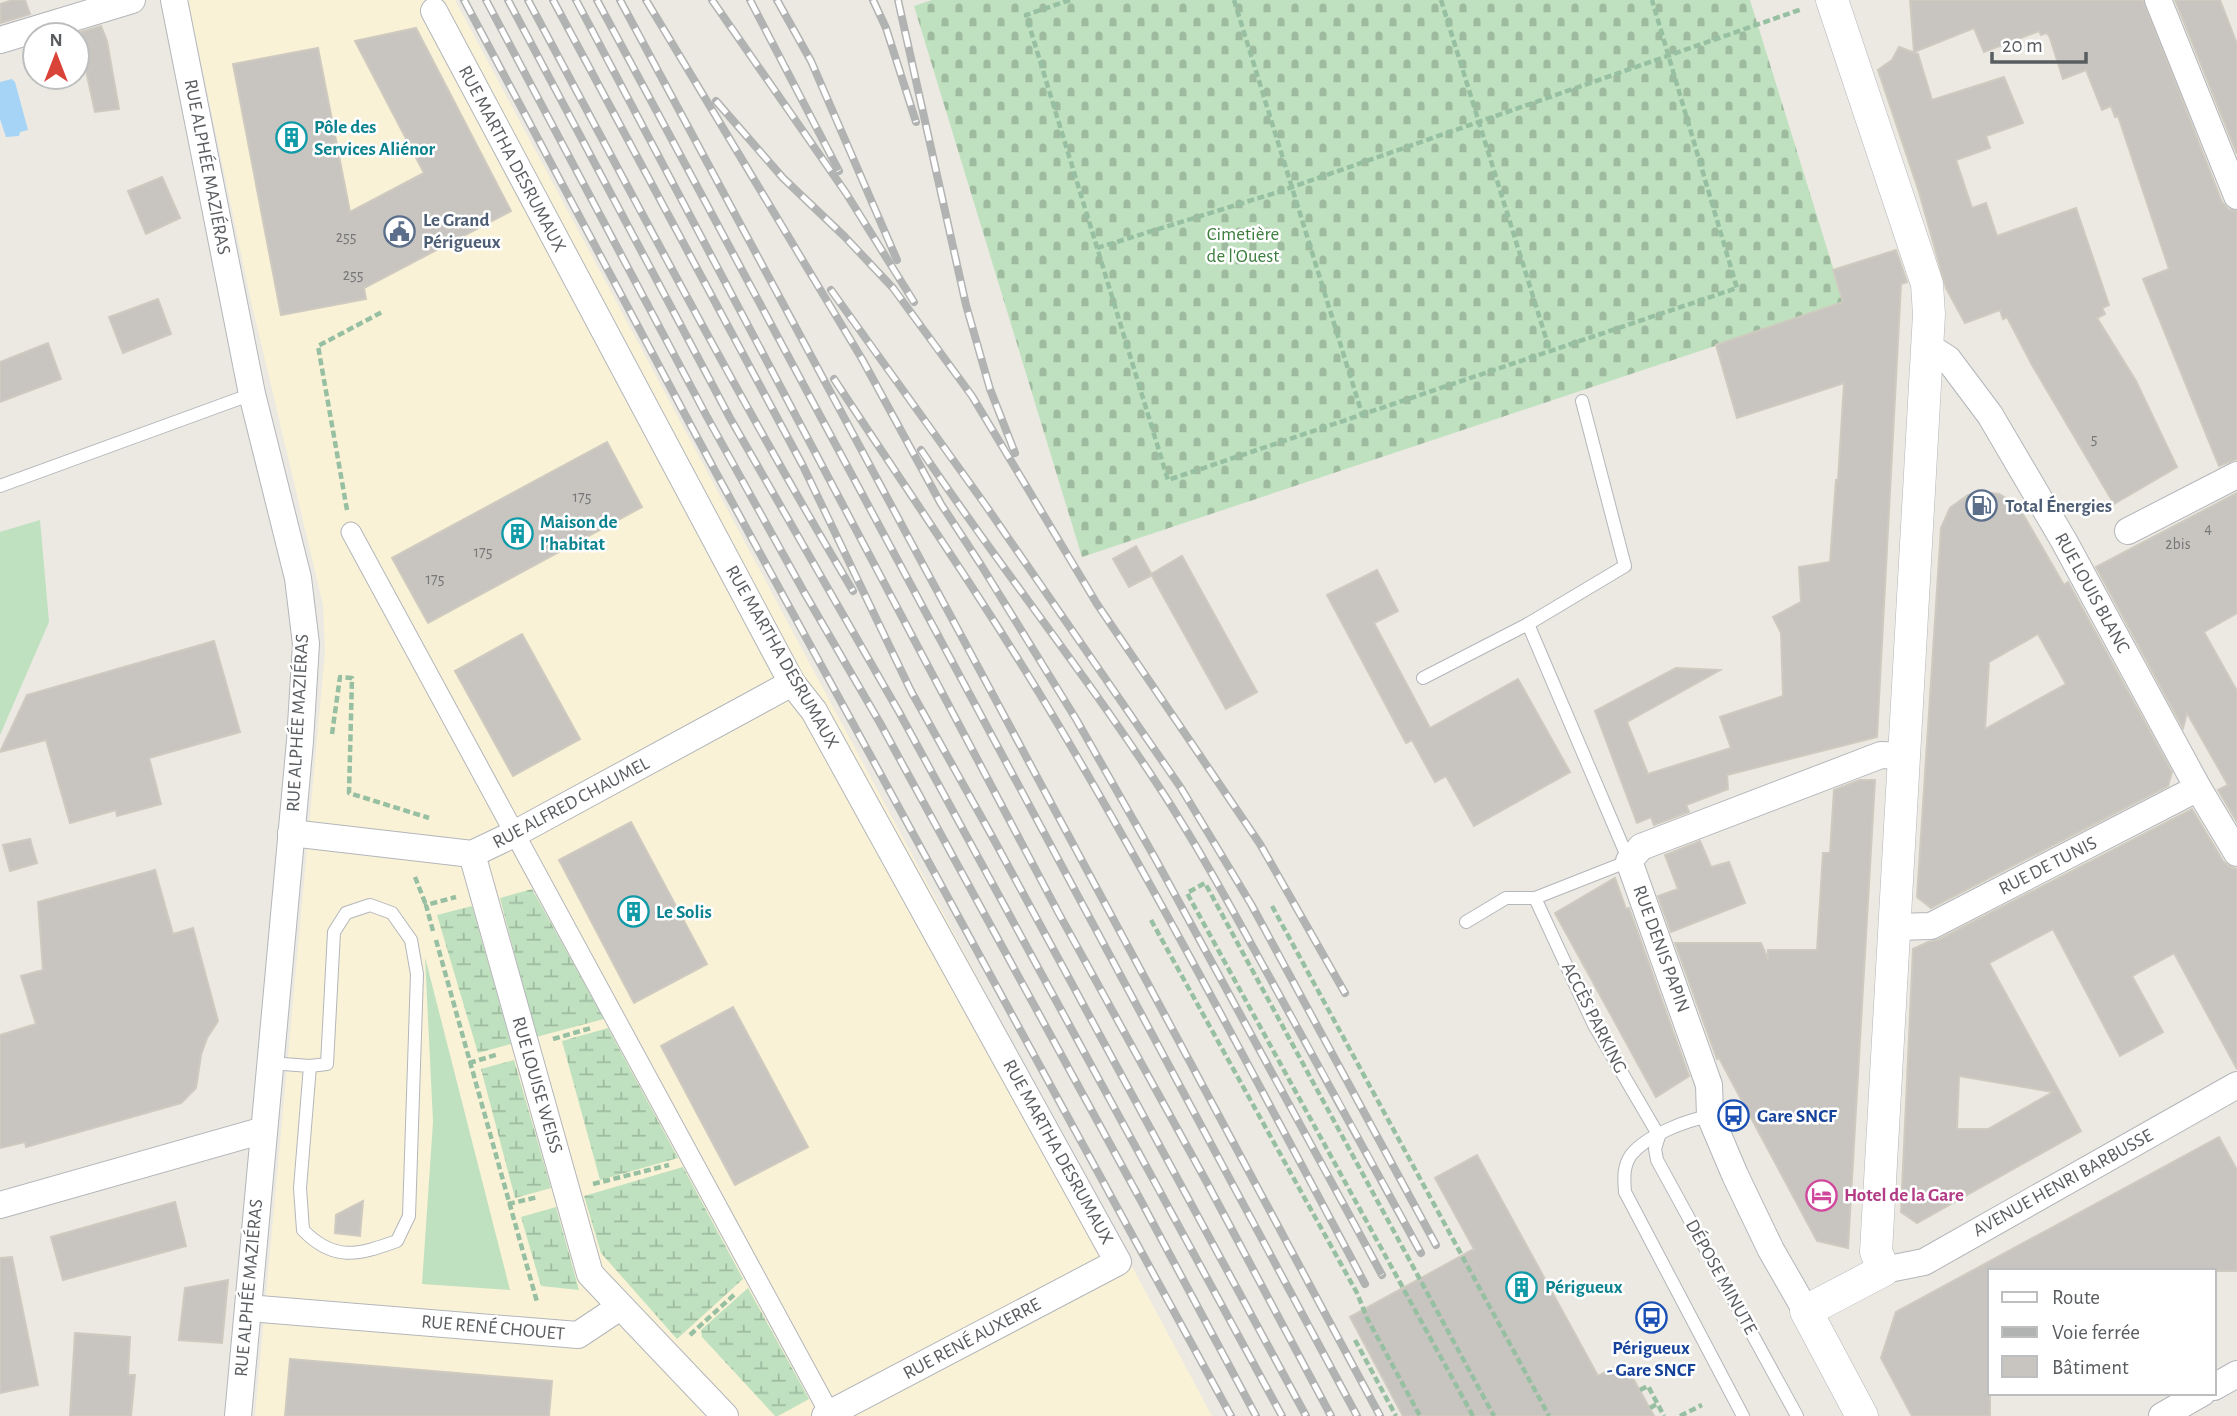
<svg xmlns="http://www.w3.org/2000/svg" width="2237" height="1416" font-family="'Alegreya Sans',sans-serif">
<defs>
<pattern id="wetland-marsh" width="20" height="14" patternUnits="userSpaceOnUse" patternTransform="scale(1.75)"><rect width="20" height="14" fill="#bfe1bf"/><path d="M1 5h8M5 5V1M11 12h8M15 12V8" fill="none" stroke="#9eba9f"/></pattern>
<pattern id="cemetery-stones" width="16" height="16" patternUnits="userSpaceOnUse" patternTransform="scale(1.75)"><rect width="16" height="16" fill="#bfe1bf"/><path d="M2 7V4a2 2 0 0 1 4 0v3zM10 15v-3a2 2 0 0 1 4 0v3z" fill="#9eba9f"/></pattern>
</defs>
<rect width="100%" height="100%" fill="#ebe9e1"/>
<!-- commercial -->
<path fill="#faf2d7" d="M 188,0 L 455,0 L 1212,1416 L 255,1416 L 325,652 L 323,605 L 251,301 Z"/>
<!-- grass -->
<g fill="#bfe1bf">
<path d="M 40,520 L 49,622 L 0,735 L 0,532 Z"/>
<path d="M 425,957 L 510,1290 L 422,1284 L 433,1122 Z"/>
</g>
<!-- wetland -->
<g fill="url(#wetland-marsh)">
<path d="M 532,889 L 604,1019 L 536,1037 L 500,898 Z"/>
<path d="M 472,906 L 511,1044 L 478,1053 L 437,915 Z"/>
<path d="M 608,1028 L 678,1158 L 600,1180 L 562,1041 Z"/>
<path d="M 514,1060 L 551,1188 L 515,1198 L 481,1069 Z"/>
<path d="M 683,1167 L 743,1279 L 677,1339 L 601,1253 L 584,1196 Z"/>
<path d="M 556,1207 L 579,1290 L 541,1286 L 521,1217 Z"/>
<path d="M 748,1288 L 809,1399 L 778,1416 L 775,1416 L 702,1337 L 701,1330 Z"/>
</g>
<!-- cemetery -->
<path fill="url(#cemetery-stones)" d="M 932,0 L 1750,0 L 1844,303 L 1082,557 L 914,6 Z"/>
<!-- water -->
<path fill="#a5d4f7" d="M 12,79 L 15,82 L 28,130 L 20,132 L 19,136 L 6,137 L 0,119 L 0,82 Z"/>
<!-- building -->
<g fill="#c8c5c0" stroke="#cfcac0" stroke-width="2" fill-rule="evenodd">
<path d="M 13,0 L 25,0 L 30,14 L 1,23 L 0,4 Z"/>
<path d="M 1910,0 L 2143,0 L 2222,202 L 2228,209 L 2237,211 L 2237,459 L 2219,466 L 2143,279 L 2169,269 L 2118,116 L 2115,117 L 2111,106 L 2102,110 L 2086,70 L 2063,79 L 2050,38 L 2047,33 L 2041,35 L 2039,31 L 1984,52 L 1974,28 L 1914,52 Z"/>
<path d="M 2175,0 L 2220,0 L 2237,44 L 2237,154 Z"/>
<path d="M 101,26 L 107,41 L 119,109 L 95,112 L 81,48 L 77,50 L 77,33 Z"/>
<path d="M 416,28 L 511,211 L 364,288 L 366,299 L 281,315 L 233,64 L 318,48 L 350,212 L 424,173 L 355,41 Z"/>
<path d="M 1899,47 L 1918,54 L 1932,100 L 2004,77 L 2023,123 L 1986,136 L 1990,148 L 1956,160 L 1972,208 L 1986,203 L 1997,236 L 2076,208 L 2109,305 L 2102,308 L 2105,314 L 2097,318 L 2136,381 L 2177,467 L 2114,504 L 2032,365 L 2007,317 L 2003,319 L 2000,310 L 1965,323 L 1946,288 L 1919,192 L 1878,70 L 1892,60 Z"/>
<path d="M 162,177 L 180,218 L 146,234 L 128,191 Z"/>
<path d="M 1896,250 L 1907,282 L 1901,284 L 1877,737 L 1727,775 L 1728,789 L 1686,805 L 1689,812 L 1654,825 L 1651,817 L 1637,823 L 1595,711 L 1676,668 L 1720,670 L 1627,722 L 1648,774 L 1731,748 L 1720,717 L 1783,696 L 1781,633 L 1773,617 L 1801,602 L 1799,567 L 1830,562 L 1836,480 L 1838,480 L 1844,383 L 1737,418 L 1716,345 L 1843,302 L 1833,270 Z"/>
<path d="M 158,299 L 171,334 L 123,353 L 109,317 Z"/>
<path d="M 48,343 L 61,379 L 0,402 L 0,362 Z"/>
<path d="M 607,442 L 642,507 L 428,623 L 392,558 Z"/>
<path d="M 1981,492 L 1999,494 L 2014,503 L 2020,509 L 2064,585 L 2068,582 L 2172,772 L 2168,786 L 1931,908 L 1917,897 L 1941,528 L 1950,508 L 1968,495 ZM 2038,634 L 2066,684 L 1985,729 L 1989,662 Z"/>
<path d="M 2237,493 L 2237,613 L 2204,632 L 2237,691 L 2237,822 L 2218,790 L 2228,785 L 2187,713 L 2183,728 L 2096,567 Z"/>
<path d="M 1136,546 L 1152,575 L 1129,587 L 1113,559 Z"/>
<path d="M 1182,556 L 1257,692 L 1226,709 L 1151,574 Z"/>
<path d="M 1377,570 L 1398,611 L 1374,623 L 1430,728 L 1518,679 L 1570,772 L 1474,826 L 1446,776 L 1435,782 L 1412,740 L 1406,743 L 1327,595 Z"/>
<path d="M 522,634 L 580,739 L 513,776 L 455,671 Z"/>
<path d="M 214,641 L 240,732 L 149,758 L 161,804 L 117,816 L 116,810 L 70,823 L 46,740 L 0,752 L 27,695 Z"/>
<path d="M 1860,780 L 1875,780 L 1848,1248 L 1817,1241 L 1719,1058 L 1717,1059 L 1675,943 L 1761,943 L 1768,959 L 1768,950 L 1817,950 L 1823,853 L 1830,853 L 1834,790 Z"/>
<path d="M 2192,809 L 2223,861 L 2229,866 L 2237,869 L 2237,1069 L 2174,953 L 2132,976 L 2163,1032 L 2120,1056 L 2053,929 L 1989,963 L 2081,1131 L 1917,1223 L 1901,1212 L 1913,949 L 1928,942 L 1938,940 ZM 1959,1076 L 2053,1092 L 1988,1129 L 1957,1129 Z"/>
<path d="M 631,822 L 707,964 L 634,1003 L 559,860 Z"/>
<path d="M 30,839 L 37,863 L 10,871 L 3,845 Z"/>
<path d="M 1700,841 L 1711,867 L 1729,862 L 1745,903 L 1671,932 L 1658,896 L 1678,889 L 1665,855 Z"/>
<path d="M 155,870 L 173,934 L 193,928 L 218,1021 L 207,1038 L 201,1055 L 196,1088 L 181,1103 L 26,1147 L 25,1142 L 0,1148 L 0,1035 L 36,1024 L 21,976 L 43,970 L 38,902 Z"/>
<path d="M 1615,878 L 1626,909 L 1629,908 L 1689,1076 L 1656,1097 L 1555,913 Z"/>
<path d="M 733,1007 L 808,1147 L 735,1185 L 661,1046 Z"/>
<path d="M 2219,1137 L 2237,1170 L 2237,1271 L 1990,1271 L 1990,1416 L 1912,1416 L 1881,1358 L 1896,1312 Z"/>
<path d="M 1477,1155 L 1598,1376 L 1624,1362 L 1654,1416 L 1403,1416 L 1350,1317 L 1474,1249 L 1435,1178 Z"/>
<path d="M 363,1201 L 360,1236 L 335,1233 L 336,1215 Z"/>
<path d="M 175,1202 L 186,1246 L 63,1280 L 51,1237 Z"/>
<path d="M 12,1257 L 38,1385 L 0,1393 L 0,1258 Z"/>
<path d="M 228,1280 L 222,1343 L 179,1340 L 185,1288 Z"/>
<path d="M 75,1333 L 130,1337 L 128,1375 L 135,1375 L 131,1416 L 70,1416 Z"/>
<path d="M 290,1359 L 552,1381 L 549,1416 L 285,1416 Z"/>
</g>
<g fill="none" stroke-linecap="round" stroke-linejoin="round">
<defs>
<g id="service">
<path d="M 0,486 L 252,394"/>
<path d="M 1423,678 L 1528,624 L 1625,566 L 1582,401"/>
<path d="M 1535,898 L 1594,1025 L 1659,1136"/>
<path d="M 1466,922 L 1506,898 L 1535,898 L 1629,861 L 1528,624"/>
<path d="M 270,1063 L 310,1066 L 300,1188 L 303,1230 C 334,1262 358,1255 397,1241 L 409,1216 L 417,974 L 411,940 L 392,913 L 370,905 L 346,913 L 334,932 L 327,1064 L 310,1066"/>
<path d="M 1710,1116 C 1687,1120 1647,1135 1631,1155 C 1623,1166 1624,1179 1625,1192 L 1743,1416"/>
<path d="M 1659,1136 L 1655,1149 L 1657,1160 L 1797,1416"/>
</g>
<path id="pedestrian" d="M 351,532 L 831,1416"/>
<g id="minor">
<path d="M 174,0 L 252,394 L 298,578 L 306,644 L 300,741 L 238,1416"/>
<path d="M 2158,0 L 2237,196"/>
<path d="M 434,11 L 792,683 L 814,711 L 1118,1262 L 825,1416"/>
<path d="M 0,40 L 132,0"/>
<path d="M 1927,350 L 1937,352 L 1948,359 L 1990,415 L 2064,541 L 2198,788 L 2237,853"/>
<path d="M 2128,531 L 2237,475"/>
<path d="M 291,833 L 472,854 L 516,833 L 792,683"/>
<path d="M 472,854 L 590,1274 L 725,1416"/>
<path d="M 1894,927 L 1931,926 L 2198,788"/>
<path d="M 0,1205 L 264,1130"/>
<path d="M 1884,1270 L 1924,1262 L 2237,1085"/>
<path d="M 248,1308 L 578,1335 L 620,1307"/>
<path d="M 1806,1311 L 1771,1250 L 1735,1175 L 1710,1116 L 1709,1085 L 1629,861 L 1641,847 L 1881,755 L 1904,756"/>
<path d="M 2214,1387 L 2237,1374"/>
<path d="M 2162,1416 L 2202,1393"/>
</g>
<path id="tertiary" d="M 1832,0 L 1927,284 L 1929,314 L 1876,1252 L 1884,1270 L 1806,1311 L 1862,1416"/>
</defs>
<!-- service casing -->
<use href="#service" stroke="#b3b6ba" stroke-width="14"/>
<!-- pedestrian casing -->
<use href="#pedestrian" stroke="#b3b6ba" stroke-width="21"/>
<!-- minor casing -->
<use href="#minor" stroke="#b3b6ba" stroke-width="28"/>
<!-- tertiary casing -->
<use href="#tertiary" stroke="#b3b6ba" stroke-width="33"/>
<!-- path -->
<g stroke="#97bfa2" stroke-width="4.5" stroke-dasharray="7 3.5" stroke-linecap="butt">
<path d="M 1070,0 L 1026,15 L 1168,480 L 1737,288 L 1652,0"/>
<path d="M 1234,0 L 1362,414"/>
<path d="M 1441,0 L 1550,351"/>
<path d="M 1097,248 L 1275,193 L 1802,9"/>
<path d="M 347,510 L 318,346 L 384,311"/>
<path d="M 332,734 L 340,677 L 352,678 L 349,793 L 429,818"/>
<path d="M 415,877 L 426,905"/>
<path d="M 1272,906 L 1549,1416"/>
<path d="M 1151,920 L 1357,1293 L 1367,1318 L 1420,1416"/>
<path d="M 433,931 L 426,905 L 456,897"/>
<path d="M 436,940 L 537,1302"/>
<path d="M 553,1039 L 591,1028"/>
<path d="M 469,1063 L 499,1054"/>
<path d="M 593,1184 L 669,1165"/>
<path d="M 508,1204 L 538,1197"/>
<path d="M 690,1335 L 736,1293"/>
<path d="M 1355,1340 L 1396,1416"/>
<path d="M 1640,1390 L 1648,1386 L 1664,1416"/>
<path d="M 1650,1408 L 1657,1404"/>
<path d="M 1473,1416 L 1187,893 L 1205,883 L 1494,1416"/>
<path d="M 1680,1416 L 1702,1405"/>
</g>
<!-- service -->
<use href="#service" stroke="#fff" stroke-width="12"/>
<!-- pedestrian -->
<use href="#pedestrian" stroke="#fff" stroke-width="19"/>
<!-- minor -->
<use href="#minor" stroke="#fff" stroke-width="26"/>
<!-- tertiary -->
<use href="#tertiary" stroke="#fff" stroke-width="32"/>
<defs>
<g id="rail">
<path d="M 464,0 L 714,469 L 1231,1416"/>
<path d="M 486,0 L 706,415 L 804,592 L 880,723 L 1140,1199 L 1256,1416"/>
<path d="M 508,0 L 730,418 L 899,712 L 1282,1416"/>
<path d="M 528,0 C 634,198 738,398 853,591"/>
<path d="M 553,0 L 803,466 L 911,691 L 993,838 L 1306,1416"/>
<path d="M 576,0 L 1058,912 L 1205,1179 L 1331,1416"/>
<path d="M 597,0 L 1357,1416"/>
<path d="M 620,0 L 1380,1416"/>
<path d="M 646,0 L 862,359 L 941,504 L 981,565 L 1076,719 L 1155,858 L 1382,1275"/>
<path d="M 712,0 L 846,193 L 914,302"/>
<path d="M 750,0 L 839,171"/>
<path d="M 777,0 L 811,61 L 897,260"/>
<path d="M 873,0 L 886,28 L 916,122"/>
<path d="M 898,0 L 966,305 L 990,389 L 1015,453"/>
<path d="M 716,101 L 783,178 L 844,236 L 893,288 L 972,396 L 1097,604 L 1260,844 L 1345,993"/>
<path d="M 831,290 L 984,503 L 1181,788 L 1251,904 L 1436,1245"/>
<path d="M 834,379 C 911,496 991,611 1062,731 C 1169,912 1266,1099 1365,1284"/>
<path d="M 921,450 C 1000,567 1088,677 1165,796 C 1205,858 1240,924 1276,989 C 1325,1077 1373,1165 1421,1253"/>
</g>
</defs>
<!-- rail casing -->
<use href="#rail" stroke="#b1b2b2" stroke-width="8"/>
<!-- rail -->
<use href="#rail" stroke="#fff" stroke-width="5" stroke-dasharray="16" stroke-linecap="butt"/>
</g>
<!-- icons -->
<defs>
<symbol id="building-ring" viewBox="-11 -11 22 22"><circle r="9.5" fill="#fff" stroke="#0f9aa8" stroke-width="1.5"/><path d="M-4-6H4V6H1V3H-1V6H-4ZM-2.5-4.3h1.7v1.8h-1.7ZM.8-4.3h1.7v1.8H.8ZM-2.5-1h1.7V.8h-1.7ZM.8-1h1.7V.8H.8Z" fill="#0f9aa8"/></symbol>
<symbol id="civic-ring" viewBox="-11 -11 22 22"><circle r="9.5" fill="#fff" stroke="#5c6f8a" stroke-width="1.5"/><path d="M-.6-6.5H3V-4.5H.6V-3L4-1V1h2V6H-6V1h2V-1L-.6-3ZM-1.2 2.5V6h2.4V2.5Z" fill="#5c6f8a"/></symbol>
<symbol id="fuel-ring" viewBox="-11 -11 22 22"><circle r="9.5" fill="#fff" stroke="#5c6f8a" stroke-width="1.5"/><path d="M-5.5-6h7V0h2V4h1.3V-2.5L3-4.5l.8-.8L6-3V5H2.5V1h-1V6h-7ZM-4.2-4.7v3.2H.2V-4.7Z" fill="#5c6f8a"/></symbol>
<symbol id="bus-ring" viewBox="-11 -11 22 22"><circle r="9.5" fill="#fff" stroke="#1a4fb4" stroke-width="1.5"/><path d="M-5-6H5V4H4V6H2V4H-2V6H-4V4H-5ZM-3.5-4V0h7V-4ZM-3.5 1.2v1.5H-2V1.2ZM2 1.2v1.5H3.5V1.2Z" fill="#1a4fb4"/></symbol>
<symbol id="hotel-ring" viewBox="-11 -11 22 22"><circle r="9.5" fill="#fff" stroke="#d1479c" stroke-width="1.5"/><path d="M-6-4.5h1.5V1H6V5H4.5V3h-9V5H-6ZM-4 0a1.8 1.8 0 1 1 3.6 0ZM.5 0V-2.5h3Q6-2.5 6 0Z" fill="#d1479c"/></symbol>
</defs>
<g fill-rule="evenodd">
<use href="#building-ring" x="274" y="120" width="35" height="35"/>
<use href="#civic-ring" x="382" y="214" width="35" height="35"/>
<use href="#fuel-ring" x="1964" y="488" width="35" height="35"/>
<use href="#building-ring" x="500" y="516" width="35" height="35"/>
<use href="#building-ring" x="616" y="894" width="35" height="35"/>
<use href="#bus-ring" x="1716" y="1098" width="35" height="35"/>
<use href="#hotel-ring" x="1804" y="1178" width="35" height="35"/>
<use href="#building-ring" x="1504" y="1270" width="35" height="35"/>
<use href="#bus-ring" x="1634" y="1300" width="35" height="35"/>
</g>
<g text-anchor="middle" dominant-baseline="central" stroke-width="5" stroke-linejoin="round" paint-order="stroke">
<!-- number labels -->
<g font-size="16" fill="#757778">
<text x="346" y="237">255</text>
<text x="353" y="275">255</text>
<text x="2094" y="439">5</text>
<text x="582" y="497">175</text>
<text x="2208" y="528">4</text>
<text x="2178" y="544">2bis</text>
<text x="483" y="552">175</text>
<text x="435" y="579">175</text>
</g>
<!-- culture labels -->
<g font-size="19" font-weight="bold" fill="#0d838f" stroke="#fff" text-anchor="start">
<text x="314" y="127">Pôle des<tspan x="314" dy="22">Services Aliénor</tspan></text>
<text x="540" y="522">Maison de<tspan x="540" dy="22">l'habitat</tspan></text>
<text x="656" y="912">Le Solis</text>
<text x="1545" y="1287">Périgueux</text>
</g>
<!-- street labels -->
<g font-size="19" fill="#595d60" stroke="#fff">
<text transform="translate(512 159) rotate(62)">RUE MARTHA DESRUMAUX</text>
<text transform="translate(207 167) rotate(79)">RUE ALPHÉE MAZIÉRAS</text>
<text transform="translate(2092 593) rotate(61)">RUE LOUIS BLANC</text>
<text transform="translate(782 657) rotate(60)">RUE MARTHA DESRUMAUX</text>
<text transform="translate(298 723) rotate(-87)">RUE ALPHÉE MAZIÉRAS</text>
<text transform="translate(571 803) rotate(-28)">RUE ALFRED CHAUMEL</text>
<text transform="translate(2048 866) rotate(-27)">RUE DE TUNIS</text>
<text transform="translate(1661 949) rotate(70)">RUE DENIS PAPIN</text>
<text transform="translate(1594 1018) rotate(63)">ACCÈS PARKING</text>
<text transform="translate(537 1085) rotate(74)">RUE LOUISE WEISS</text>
<text transform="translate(1058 1152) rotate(61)">RUE MARTHA DESRUMAUX</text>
<text transform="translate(2063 1183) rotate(-29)">AVENUE HENRI BARBUSSE</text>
<text transform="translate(1721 1277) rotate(61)">DÉPOSE MINUTE</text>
<text transform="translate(249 1288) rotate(-85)">RUE ALPHÉE MAZIÉRAS</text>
<text transform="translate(493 1328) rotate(5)">RUE RENÉ CHOUET</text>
<text transform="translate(972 1339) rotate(-28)">RUE RENÉ AUXERRE</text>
</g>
<!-- service labels -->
<g font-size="19" font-weight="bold" fill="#4e5e75" stroke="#fff" text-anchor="start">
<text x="423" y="220">Le Grand<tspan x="423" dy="22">Périgueux</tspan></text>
<text x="2005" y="506">Total Énergies</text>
</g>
<!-- park labels -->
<g font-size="19" fill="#3b7e3d" stroke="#fff">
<text x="1243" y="234">Cimetière<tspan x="1243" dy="22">de l'Ouest</tspan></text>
</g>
<!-- transit labels -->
<g font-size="19" font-weight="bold" fill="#164399" stroke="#fff" text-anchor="start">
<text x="1757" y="1116">Gare SNCF</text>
<text x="1651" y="1348" text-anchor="middle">Périgueux<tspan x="1651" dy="22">- Gare SNCF</tspan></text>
</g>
<!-- hotel labels -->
<g font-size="19" font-weight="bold" fill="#b23c85" stroke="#fff" text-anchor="start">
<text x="1844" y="1195">Hotel de la Gare</text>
</g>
</g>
<!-- legend -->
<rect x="1988" y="1269" width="228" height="126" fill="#ffffff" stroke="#bdbebf" stroke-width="2"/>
<rect x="2002" y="1292" width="35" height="10" fill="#ffffff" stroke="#bdbebf" stroke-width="2"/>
<text x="2052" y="1304" font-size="21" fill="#595d60">Route</text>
<rect x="2002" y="1327" width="35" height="10" fill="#b1b2b2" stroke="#bdbebf" stroke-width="2"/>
<text x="2052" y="1339" font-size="21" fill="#595d60">Voie ferrée</text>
<rect x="2002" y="1356" width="35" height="21" fill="#c8c5c0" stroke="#bdbebf" stroke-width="2"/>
<text x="2052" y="1374" font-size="21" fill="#595d60">Bâtiment</text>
<!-- north arrow -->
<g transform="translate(56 56)"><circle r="33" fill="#ffffff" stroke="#bdbebf" stroke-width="2"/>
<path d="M0-5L12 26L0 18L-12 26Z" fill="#da4338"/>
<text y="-10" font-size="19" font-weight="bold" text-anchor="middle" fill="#595d60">N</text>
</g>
<!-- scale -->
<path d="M1992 52v10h94v-10" fill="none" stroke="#595d60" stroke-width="3.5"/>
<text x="2002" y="52" font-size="21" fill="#595d60" stroke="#ffffff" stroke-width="5" paint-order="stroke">20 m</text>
</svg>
